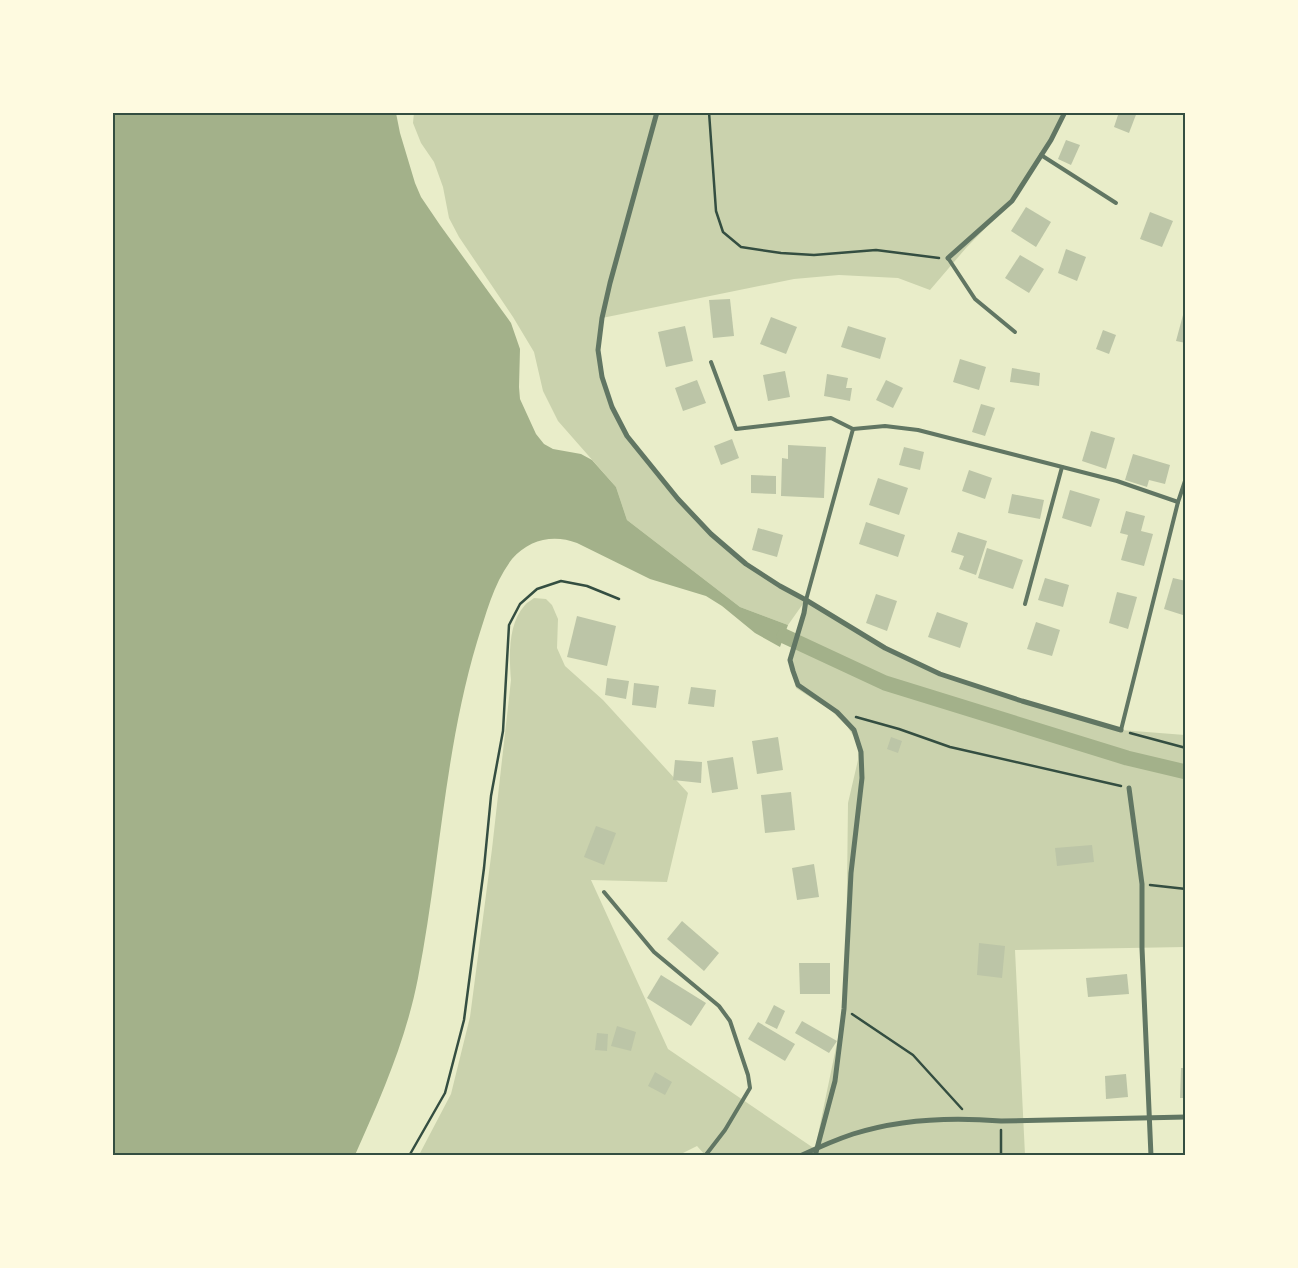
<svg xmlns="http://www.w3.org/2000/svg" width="1298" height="1268" font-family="'Sofia Sans Condensed',sans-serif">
<rect width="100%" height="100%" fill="#e9edc9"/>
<!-- green -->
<path fill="#cad2ad" d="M 414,112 L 1065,113 L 1012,201 L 966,248 L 930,290 L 898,278 L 839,275 L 794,279 L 602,318 L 598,350 L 612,407 L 627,436 L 678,499 L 746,564 L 885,648 L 940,674 L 1121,730 L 1185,735 L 1185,947 L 1015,950 L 1025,1155 L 706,1156 L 697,1146 L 677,1156 L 419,1155 L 451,1094 L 470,1017 L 492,849 L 511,680 C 509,656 508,623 525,605 C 527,602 532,600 534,598 L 546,599 L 552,605 L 558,619 L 557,648 L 565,666 L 603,700 L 688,793 L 667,882 L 591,880 L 668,1049 L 815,1149 L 844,1009 L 846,972 L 848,803 L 858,760 L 858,743 L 847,726 L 832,711 L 796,688 L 790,660 L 805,601 L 788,625 L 740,607 L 627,520 L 616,487 L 558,421 L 543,391 L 534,352 L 513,317 L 459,237 L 449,218 L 443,187 L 434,162 L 421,143 L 413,123 Z"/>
<!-- water -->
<path fill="#a3b18a" d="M 113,112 L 396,113 L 400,133 L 415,183 L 421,197 L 440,225 L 511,323 L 520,349 L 519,387 L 520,399 L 536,434 L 544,444 L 553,449 L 581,454 L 592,460 L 616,487 L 627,520 L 740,607 L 788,625 L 780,647 L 755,633 L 722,606 L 706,596 L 650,579 L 577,543 C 554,534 529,539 512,559 C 494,582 486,614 477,642 C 444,752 440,866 418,978 C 406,1040 381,1097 355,1155 L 113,1155 Z"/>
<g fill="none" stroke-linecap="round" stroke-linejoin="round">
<!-- canal -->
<path stroke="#a3b18a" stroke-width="15" d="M 784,636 L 885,683 L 1127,758 L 1186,772"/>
</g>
<!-- building -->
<g fill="#bcc5a7">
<path d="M 1119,112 L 1137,112 L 1129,133 L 1114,127 Z"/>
<path d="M 1066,140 L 1080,145 L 1071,165 L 1058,159 Z"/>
<path d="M 1026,207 L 1051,222 L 1036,247 L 1011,231 Z"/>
<path d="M 1150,212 L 1173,221 L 1162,247 L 1140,239 Z"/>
<path d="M 1066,249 L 1086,257 L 1077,281 L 1058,273 Z"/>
<path d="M 1020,255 L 1044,269 L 1029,293 L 1005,278 Z"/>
<path d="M 730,299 L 734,336 L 713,338 L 709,300 Z"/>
<path d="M 1183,315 L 1186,315 L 1186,343 L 1176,341 Z"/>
<path d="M 771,317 L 797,327 L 786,354 L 760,344 Z"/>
<path d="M 685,326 L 693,361 L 666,367 L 658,332 Z"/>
<path d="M 848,326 L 886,338 L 880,359 L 841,347 Z"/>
<path d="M 1103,330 L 1116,335 L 1109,354 L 1096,349 Z"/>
<path d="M 960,359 L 986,367 L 979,390 L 953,382 Z"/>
<path d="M 1012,368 L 1040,373 L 1039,386 L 1010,382 Z"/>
<path d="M 785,371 L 790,397 L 768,401 L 763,375 Z"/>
<path d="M 827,374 L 848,378 L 846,388 L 852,388 L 850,401 L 824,396 Z"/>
<path d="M 697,380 L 706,403 L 683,411 L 675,388 Z"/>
<path d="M 886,380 L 903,388 L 893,408 L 876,400 Z"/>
<path d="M 981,404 L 995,408 L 985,436 L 972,432 Z"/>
<path d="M 1091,431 L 1115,438 L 1106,469 L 1082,461 Z"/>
<path d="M 732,439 L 739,458 L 721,465 L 714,446 Z"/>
<path d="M 788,445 L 826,447 L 824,498 L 781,496 L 782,458 L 788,459 Z"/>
<path d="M 904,447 L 924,452 L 920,470 L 899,465 Z"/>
<path d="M 1133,454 L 1170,465 L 1165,484 L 1149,480 L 1147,487 L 1125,480 Z"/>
<path d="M 969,470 L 992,478 L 985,499 L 962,491 Z"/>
<path d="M 751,475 L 776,476 L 776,494 L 751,493 Z"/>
<path d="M 878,478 L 908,488 L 899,515 L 869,505 Z"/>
<path d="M 1070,490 L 1100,499 L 1091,527 L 1062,518 Z"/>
<path d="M 1012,494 L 1044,500 L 1040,519 L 1008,513 Z"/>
<path d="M 1126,511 L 1145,516 L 1141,531 L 1153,534 L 1144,566 L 1121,560 L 1128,535 L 1120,533 Z"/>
<path d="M 866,522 L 905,535 L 898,557 L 859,544 Z"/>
<path d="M 758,528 L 783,535 L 777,557 L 752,550 Z"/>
<path d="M 958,532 L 987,541 L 976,575 L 959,569 L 964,556 L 951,552 Z"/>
<path d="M 987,548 L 1023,560 L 1013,589 L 978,578 Z"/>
<path d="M 1045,578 L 1069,585 L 1063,607 L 1038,600 Z"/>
<path d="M 1173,578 L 1186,581 L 1186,616 L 1164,609 Z"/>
<path d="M 1117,592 L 1137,597 L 1128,629 L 1109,623 Z"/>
<path d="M 876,594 L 897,601 L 887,631 L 866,623 Z"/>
<path d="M 937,612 L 968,623 L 960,648 L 928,637 Z"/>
<path d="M 577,616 L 616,626 L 607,666 L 567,657 Z"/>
<path d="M 1036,622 L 1060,630 L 1052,656 L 1027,649 Z"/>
<path d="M 607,678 L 629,681 L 626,699 L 605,695 Z"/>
<path d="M 634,683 L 659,686 L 656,708 L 632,705 Z"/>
<path d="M 691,687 L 716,690 L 714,707 L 688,704 Z"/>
<path d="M 778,737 L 783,770 L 757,774 L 752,741 Z"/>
<path d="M 891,737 L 902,741 L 898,753 L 887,749 Z"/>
<path d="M 733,757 L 738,789 L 712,793 L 707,761 Z"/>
<path d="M 675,760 L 702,762 L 701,783 L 673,780 Z"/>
<path d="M 791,792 L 795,830 L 765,833 L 761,795 Z"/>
<path d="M 596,826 L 616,833 L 604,865 L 584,857 Z"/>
<path d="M 1092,845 L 1094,862 L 1057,866 L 1055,848 Z"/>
<path d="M 814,864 L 819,897 L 797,900 L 792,868 Z"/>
<path d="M 682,921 L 719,953 L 704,971 L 667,939 Z"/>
<path d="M 979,943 L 1005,946 L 1002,978 L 977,975 Z"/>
<path d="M 799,963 L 830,963 L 830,994 L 800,994 Z"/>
<path d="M 1127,974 L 1129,994 L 1088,997 L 1086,978 Z"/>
<path d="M 661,975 L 706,1003 L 691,1026 L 647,998 Z"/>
<path d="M 774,1005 L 785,1011 L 777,1029 L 765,1023 Z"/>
<path d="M 802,1021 L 837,1041 L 829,1053 L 795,1033 Z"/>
<path d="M 758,1022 L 795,1044 L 785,1061 L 748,1039 Z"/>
<path d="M 617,1026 L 636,1032 L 631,1051 L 611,1046 Z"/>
<path d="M 597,1033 L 608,1034 L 607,1051 L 595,1050 Z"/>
<path d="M 1181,1068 L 1186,1068 L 1186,1098 L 1180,1098 Z"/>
<path d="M 655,1072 L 672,1082 L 665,1095 L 648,1086 Z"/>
<path d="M 1126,1074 L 1128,1097 L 1106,1099 L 1105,1076 Z"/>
</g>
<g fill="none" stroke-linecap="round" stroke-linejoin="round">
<!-- path -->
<g stroke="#344e41" stroke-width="2.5">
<path d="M 709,112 L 716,211 L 723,232 L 741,247 L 781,253 L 814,255 L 876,250 L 939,258"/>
<path d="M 856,717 L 899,729 L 950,747 L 1121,786"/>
<path d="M 1130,733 L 1186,748"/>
<path d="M 1150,885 L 1186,889"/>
<path d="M 852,1014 L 913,1055 L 962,1109"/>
<path d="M 1001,1130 L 1001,1156"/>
<path d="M 409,1156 L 445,1093 L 464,1020 L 484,868 L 491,796 L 503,731 L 509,625 L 520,604 L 537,589 L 561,581 L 587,586 L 619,599"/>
</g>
<!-- service -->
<g stroke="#617663" stroke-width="4">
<path d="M 1041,155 L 1116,203"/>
<path d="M 948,258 L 975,299 L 1015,332"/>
<path d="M 711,362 L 736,429 L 831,418 L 853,429 L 885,426 L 918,430 L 1117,481 L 1178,502"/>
<path d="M 806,600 L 853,429"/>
<path d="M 1025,604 L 1062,467"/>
<path d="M 1121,730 L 1178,502 L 1186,478"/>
<path d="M 604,892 L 654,952 L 719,1006 L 730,1021 L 748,1075 L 750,1088 L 725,1130 L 705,1156"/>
</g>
<!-- minor -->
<g stroke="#617663" stroke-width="5">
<path d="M 657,112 L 610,283 L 602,318 L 598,350 L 602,377 L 612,407 L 627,436 L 678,499 L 711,534 L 746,564 L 780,586 L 806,600 L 885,648 L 940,674 L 1022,701 L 1121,730"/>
<path d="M 948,258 L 1012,201 L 1051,140 L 1065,112"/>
<path d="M 806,600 L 804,613 L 790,660 L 793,671 L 798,685 L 837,712 L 854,730 L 861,752 L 862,778 L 851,873 L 844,1009 L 835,1081 L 815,1156"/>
<path d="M 1129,788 L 1142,884 L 1142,948 L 1151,1156"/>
<path d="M 800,1156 C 817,1148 835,1140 853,1134 C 900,1119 953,1117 1001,1121 L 1186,1117"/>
</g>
</g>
<!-- border -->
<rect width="1298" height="1268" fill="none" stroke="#fefae0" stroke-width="228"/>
<rect x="114" y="114" width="1070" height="1040" fill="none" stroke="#344e41" stroke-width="2"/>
</svg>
